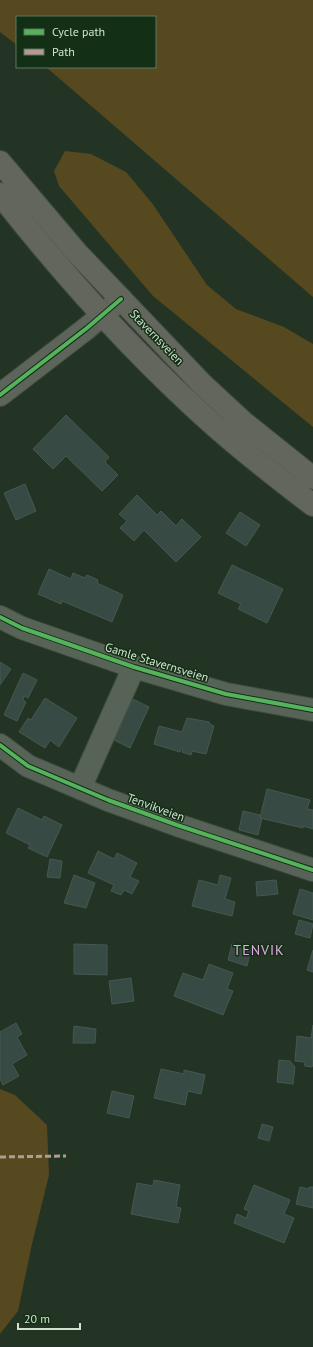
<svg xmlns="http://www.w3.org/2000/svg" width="313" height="1347" font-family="'PT Sans',sans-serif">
<rect width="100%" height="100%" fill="#233424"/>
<!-- green -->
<g fill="#56481f">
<path d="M 0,0 L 313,0 L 313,297 L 46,67 L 155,67 L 155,17 L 17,17 L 17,45 L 0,32 Z"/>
<path d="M 65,151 L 91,154 L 126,172 L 152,203 L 207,285 L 236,309 L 284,327 L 313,344 L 313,427 L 153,296 L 59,186 L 54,171 Z"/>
<path d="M 0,1089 L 15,1095 L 47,1125 L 49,1175 L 32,1244 L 18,1311 L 0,1334 Z"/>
</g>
<!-- building -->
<g fill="#374a43" stroke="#455851">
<path d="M 66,415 L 109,457 L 105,462 L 118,475 L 102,491 L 66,456 L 53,469 L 33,449 Z"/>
<path d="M 25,484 L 36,511 L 16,520 L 4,493 Z"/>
<path d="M 137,495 L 157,515 L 161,511 L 176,526 L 182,519 L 201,537 L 176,562 L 144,530 L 134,541 L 120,528 L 127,521 L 119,514 Z"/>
<path d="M 240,512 L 260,525 L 246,546 L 226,533 Z"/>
<path d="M 232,565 L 283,589 L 267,623 L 238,609 L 241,604 L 218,593 Z"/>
<path d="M 49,569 L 71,579 L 73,573 L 85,578 L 87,575 L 98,580 L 97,583 L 123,595 L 112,622 L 62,601 L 61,604 L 38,594 Z"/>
<path d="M 0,662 L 11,669 L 0,685 Z"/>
<path d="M 23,673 L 37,680 L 28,698 L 24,696 L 23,700 L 26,702 L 17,721 L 4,715 Z"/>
<path d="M 45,698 L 77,718 L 59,747 L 50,740 L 45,748 L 19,732 L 28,718 L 31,720 Z"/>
<path d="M 133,699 L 149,707 L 130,748 L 114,740 Z"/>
<path d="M 187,718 L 209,722 L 211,725 L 214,726 L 206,754 L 192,751 L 191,755 L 182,752 L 183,748 L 181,748 L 180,752 L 154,744 L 159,726 L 182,732 Z"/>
<path d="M 267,789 L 310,800 L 307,809 L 313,810 L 313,829 L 303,826 L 303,828 L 260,818 Z"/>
<path d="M 18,808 L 42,820 L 44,816 L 62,825 L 47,857 L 28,848 L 30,845 L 6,833 Z"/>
<path d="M 243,811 L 260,815 L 260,818 L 262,818 L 258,835 L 239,830 Z"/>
<path d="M 98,851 L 114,859 L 117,853 L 137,863 L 130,877 L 139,881 L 132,894 L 124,890 L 121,895 L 111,891 L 114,885 L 88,873 Z"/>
<path d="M 50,859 L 62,861 L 60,878 L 47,877 Z"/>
<path d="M 74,875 L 95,883 L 86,908 L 64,903 Z"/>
<path d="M 220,875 L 231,878 L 225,899 L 235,902 L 232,916 L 192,906 L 199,880 L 218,885 Z"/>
<path d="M 276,880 L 278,894 L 257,896 L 256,882 Z"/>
<path d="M 300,889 L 313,893 L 313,920 L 293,914 Z"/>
<path d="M 299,920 L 313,924 L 310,938 L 295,934 Z"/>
<path d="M 74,944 L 107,945 L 107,975 L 74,974 Z"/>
<path d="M 232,944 L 251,949 L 247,966 L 228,960 Z"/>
<path d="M 313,950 L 313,972 L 307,970 Z"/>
<path d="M 209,964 L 233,973 L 227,989 L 233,991 L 223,1015 L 174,996 L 183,973 L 203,980 Z"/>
<path d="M 131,978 L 134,1001 L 112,1004 L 109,981 Z"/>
<path d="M 16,1023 L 22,1034 L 17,1037 L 27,1055 L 12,1064 L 19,1076 L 3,1085 L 0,1079 L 0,1032 Z"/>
<path d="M 313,1025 L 313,1065 L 312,1067 L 305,1066 L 304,1062 L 295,1061 L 297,1036 L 311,1038 Z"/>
<path d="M 74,1026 L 96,1029 L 95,1043 L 73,1043 Z"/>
<path d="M 279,1060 L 290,1061 L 295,1067 L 293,1084 L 277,1082 Z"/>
<path d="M 161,1069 L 184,1074 L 184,1070 L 205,1075 L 201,1094 L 188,1091 L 185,1105 L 154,1098 Z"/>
<path d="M 112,1091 L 134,1096 L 129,1118 L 107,1113 Z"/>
<path d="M 262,1124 L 273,1127 L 269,1141 L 258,1138 Z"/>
<path d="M 154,1180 L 180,1185 L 176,1207 L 181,1208 L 178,1223 L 131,1214 L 137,1183 L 153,1186 Z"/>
<path d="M 254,1185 L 290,1200 L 284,1214 L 294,1218 L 284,1243 L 234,1223 L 237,1214 L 246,1218 L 249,1211 L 244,1209 Z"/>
<path d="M 300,1187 L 309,1189 L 309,1187 L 313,1187 L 313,1208 L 296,1204 Z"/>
</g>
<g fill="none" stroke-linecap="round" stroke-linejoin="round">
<defs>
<g id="street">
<path d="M 0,617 L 22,628 L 134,667 L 226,694 L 313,710"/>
<path d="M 0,745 L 28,766 L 108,800 L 177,825 L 313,870"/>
<path d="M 80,788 L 134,667"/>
</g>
<path id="secondary" d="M 0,395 L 87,328 L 121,299"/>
<g id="primary">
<path d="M 0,162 L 77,253 L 202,384 L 243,422 L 313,478"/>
<path d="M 0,194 C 65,277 137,357 216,427 C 247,454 280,480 313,505"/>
</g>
</defs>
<!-- street casing -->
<use href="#street" stroke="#404e41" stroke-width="24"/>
<!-- secondary casing -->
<use href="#secondary" stroke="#404e41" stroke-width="24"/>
<!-- primary casing -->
<use href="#primary" stroke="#404e41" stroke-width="24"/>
<!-- street -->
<use href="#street" stroke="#576357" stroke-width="22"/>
<!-- secondary -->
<use href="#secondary" stroke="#5d645a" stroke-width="22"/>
<!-- primary -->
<use href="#primary" stroke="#63665d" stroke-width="22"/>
<!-- quiet -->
<path stroke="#b69a8f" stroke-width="3" stroke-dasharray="6 3" stroke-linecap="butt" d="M 0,1157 L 66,1156"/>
<defs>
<g id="cycleway">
<path d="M 0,395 L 87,328 L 121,299"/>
<path d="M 0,617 L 22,628 L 134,667 L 226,694 L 313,710"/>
<path d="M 0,745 L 28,766 L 108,800 L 177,825 L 313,870"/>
</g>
</defs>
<!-- cycleway casing -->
<use href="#cycleway" stroke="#132f15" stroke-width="6"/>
<!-- cycleway -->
<use href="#cycleway" stroke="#56b35d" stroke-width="4"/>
</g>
<g text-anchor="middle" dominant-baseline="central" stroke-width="3" stroke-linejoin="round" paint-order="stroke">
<!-- street labels -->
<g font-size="12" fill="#d1e2d1" stroke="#132f15">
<text transform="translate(157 337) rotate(46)">Stavernsveien</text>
<text transform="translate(157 662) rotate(17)">Gamle Stavernsveien</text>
<text transform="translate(156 807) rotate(20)">Tenvikveien</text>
</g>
<!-- quarter labels -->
<g font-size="14" letter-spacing="1" fill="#e3abe5" stroke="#132f15">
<text x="259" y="950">TENVIK</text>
</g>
</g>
<!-- legend -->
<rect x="16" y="16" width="140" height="52" fill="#132f15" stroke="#5f7760"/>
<rect x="24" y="29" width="20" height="6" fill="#56b35d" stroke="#5f7760"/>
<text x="52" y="36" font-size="12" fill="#d1e2d1">Cycle path</text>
<rect x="24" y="49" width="20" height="6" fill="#b69a8f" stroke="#5f7760"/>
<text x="52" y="56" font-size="12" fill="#d1e2d1">Path</text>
<!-- scale -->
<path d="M18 1323v6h62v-6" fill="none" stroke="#d1e2d1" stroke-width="2"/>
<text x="24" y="1323" font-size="12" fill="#d1e2d1" stroke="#132f15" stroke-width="3" paint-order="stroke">20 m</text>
</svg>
